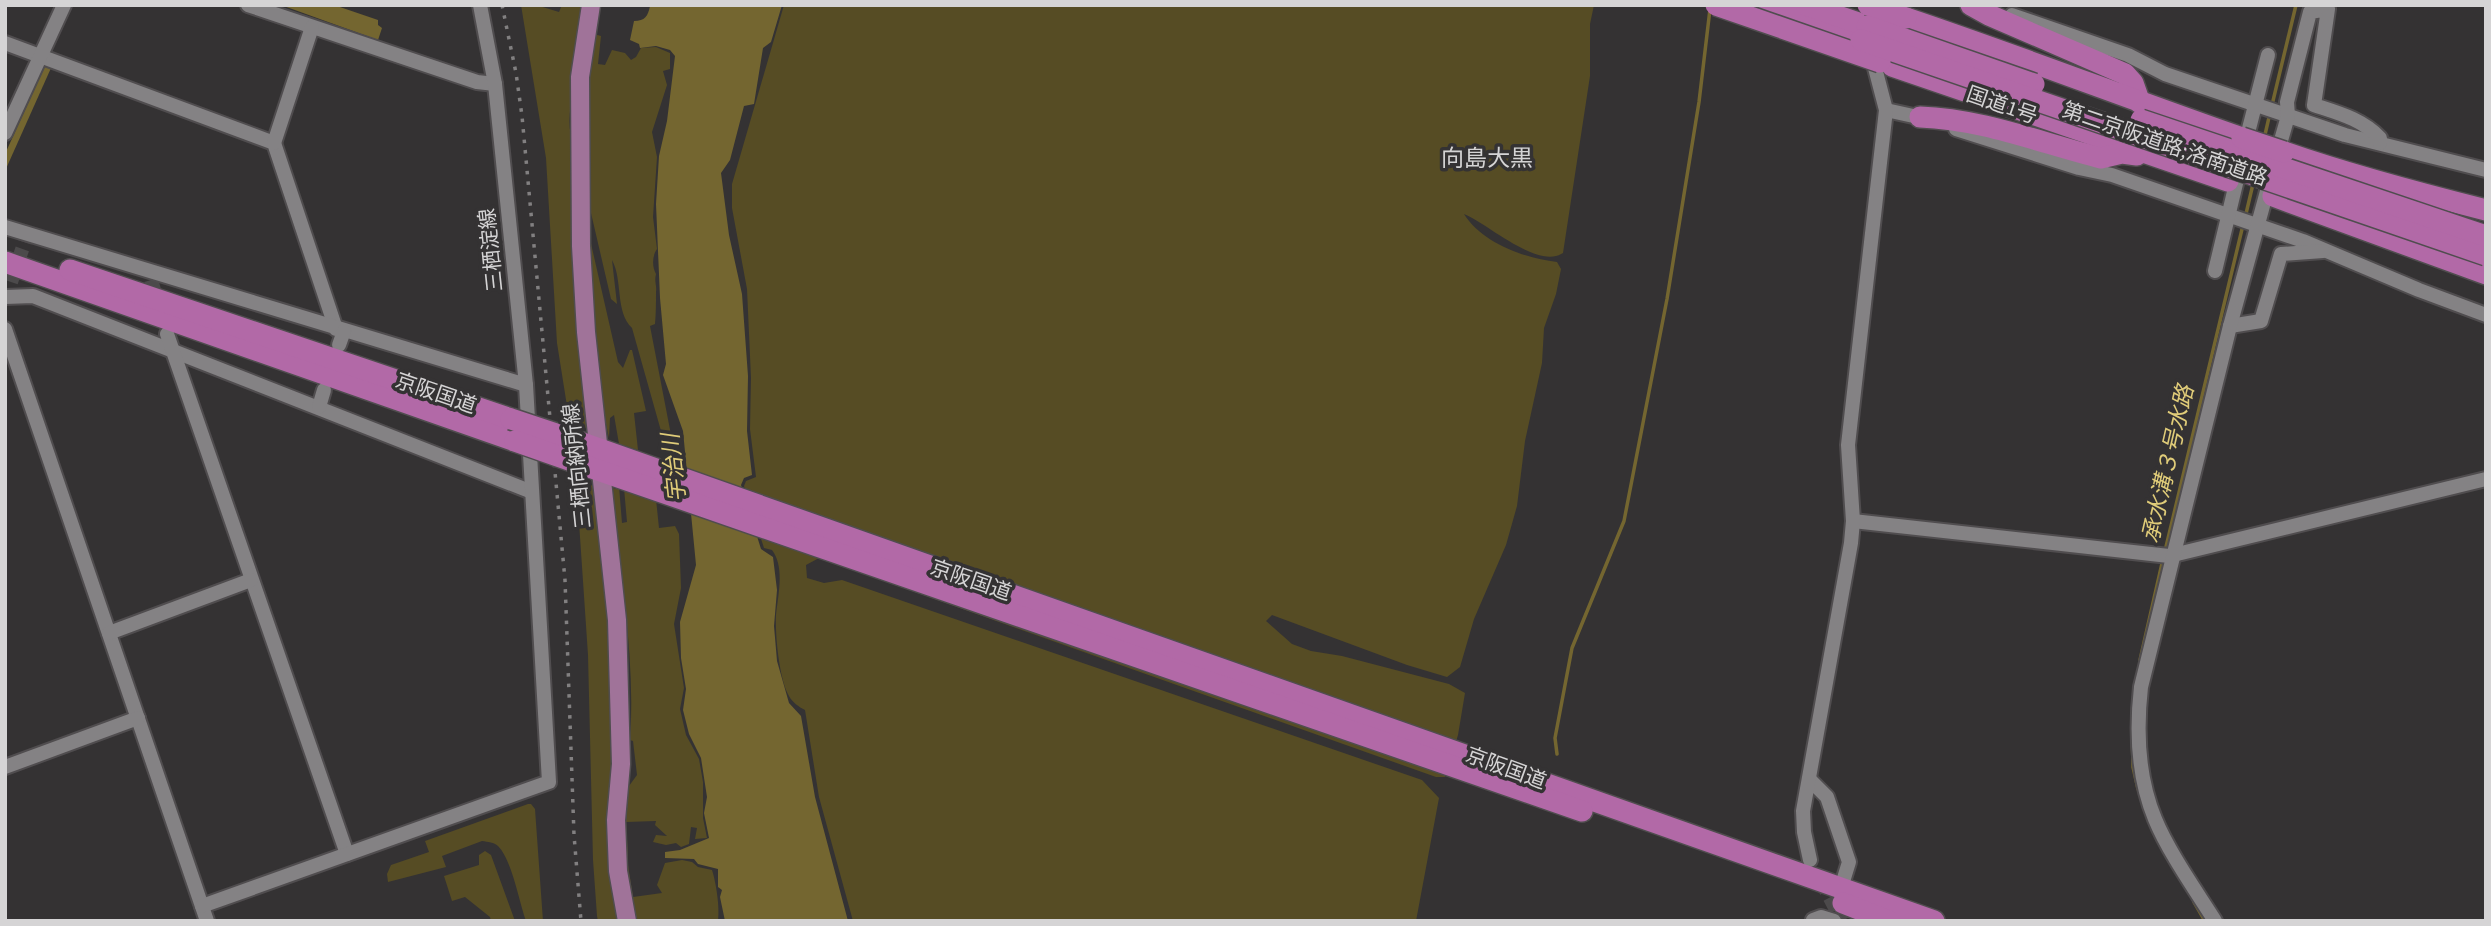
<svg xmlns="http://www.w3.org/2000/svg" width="2491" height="926" font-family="'Source Sans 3','Noto Sans JP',sans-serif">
<rect width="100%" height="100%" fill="#343233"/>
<!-- green -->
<g fill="#564c24">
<path d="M 521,5 L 536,5 L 559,12 L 562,5 L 586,5 L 575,94 C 568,109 567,131 575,146 L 590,422 L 583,431 L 570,425 L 557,343 L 546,158 Z"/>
<path d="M 784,5 L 1594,5 L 1590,24 L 1590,76 L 1563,253 C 1538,270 1487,223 1464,214 C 1482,243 1524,258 1557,262 L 1561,269 L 1556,294 L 1544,328 L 1542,363 L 1525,441 L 1517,506 L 1506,545 L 1474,619 L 1460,667 L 1447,677 L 1407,665 L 1272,615 L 1266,621 L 1292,644 L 1311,651 L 1342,656 L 1449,684 L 1465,693 L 1458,735 L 1445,777 L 1436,777 L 819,558 L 806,565 L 807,578 L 824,583 L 842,580 L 1422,780 L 1439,798 L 1416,921 L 853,921 L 819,797 L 805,710 C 799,707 792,702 789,696 C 779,679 775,634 776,615 C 778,595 785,567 772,550 L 764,548 L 744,486 L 746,481 L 756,477 L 750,429 L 751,378 L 747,289 L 732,208 L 732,184 Z"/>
<path d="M 594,34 L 601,36 L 598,64 L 605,65 L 612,50 L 625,53 L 631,60 L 636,57 L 641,48 L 656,47 L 670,53 L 670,69 L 663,71 L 667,85 L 652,132 L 657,157 L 653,217 L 657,249 C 652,256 652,267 656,274 C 654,282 657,285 656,292 C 656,302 656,313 655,324 L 650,326 L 672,440 L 663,438 L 632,328 C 615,312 623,280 612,260 L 617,304 L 611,299 L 591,213 L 591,183 L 582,181 L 583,106 Z"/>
<path d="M 587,226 L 618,362 L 623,368 L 630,350 L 632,350 L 646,411 L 634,413 L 638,450 L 619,444 L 614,415 L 610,418 L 609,438 C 593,368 592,297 587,226 Z"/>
<path d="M 576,478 L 595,487 L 612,632 L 622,921 L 598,921 L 597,916 L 593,860 L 588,655 Z"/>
<path d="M 616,485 L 619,486 L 622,523 L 627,522 L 624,488 L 656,499 L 659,528 L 675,526 L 679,534 L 681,588 L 674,624 L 684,688 L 680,709 L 686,735 L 699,759 L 703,782 L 703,818 L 707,838 L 695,839 L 697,828 L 691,827 L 689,844 L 681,847 L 676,843 L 666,845 L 653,842 L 656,835 L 667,836 L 655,825 L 656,821 L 626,822 L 628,856 L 622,856 L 629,786 L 637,775 L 633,741 L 630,740 C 636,656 619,571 613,488 L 616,489 Z"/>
<path d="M 528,804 L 531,804 L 535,809 L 543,921 L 526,921 C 519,902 512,860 498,846 C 494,842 488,842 482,841 L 442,856 L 446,867 L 388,882 L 387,874 L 391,865 L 429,852 L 425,841 Z"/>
<path d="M 485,851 L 491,855 L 515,921 L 491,921 L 490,917 L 465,897 L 452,901 L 444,876 L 479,865 L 479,855 Z"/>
<path d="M 682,860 L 692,862 L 698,867 L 712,870 C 716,882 720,908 718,921 L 635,921 L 622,866 L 628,865 L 633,897 L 662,893 L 657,885 L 665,863 Z"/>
</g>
<!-- water -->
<g fill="#746630">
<path d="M 281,5 L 334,5 L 378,20 L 378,25 L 382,28 L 378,40 Z"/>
<path d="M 782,5 L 771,42 L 763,48 L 754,104 L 744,106 L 730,160 L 721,173 L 729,235 L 742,294 L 748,376 L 747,431 L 752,475 L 744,478 L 741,485 L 761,549 L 773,557 L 777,590 L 774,626 L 777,661 L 789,703 L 801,716 L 815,797 L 848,921 L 725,921 L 720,897 L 722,890 L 718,887 L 718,869 L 698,864 L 694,859 L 665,858 L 665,852 L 680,850 L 709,838 L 704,813 L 707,797 L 701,758 L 689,734 L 683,710 L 686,689 L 681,658 L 680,622 L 696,565 L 683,431 L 663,375 L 666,364 L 660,298 L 656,204 L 659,156 L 667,121 L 675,56 L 670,50 L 656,46 L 640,48 L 639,44 L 630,40 L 634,21 C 645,21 648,16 650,6 Z"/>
<path d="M 45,66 L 51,68 L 5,171 L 5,154 Z"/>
</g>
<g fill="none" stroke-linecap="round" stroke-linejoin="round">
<!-- stream -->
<g stroke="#746630" stroke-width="3.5">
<path d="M 2272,105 L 2296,5"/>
<path d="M 2264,139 L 2270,113"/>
<path d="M 2245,218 L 2253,184"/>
<path d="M 2165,551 L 2243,225"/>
<path d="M 2140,660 L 2163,559"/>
<path d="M 2132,727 L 2133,767 L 2138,789"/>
<path d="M 1557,754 L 1555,738 L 1572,648 L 1624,521 L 1667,299 L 1699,102 L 1710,9"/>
<path d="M 2194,902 L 2205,921"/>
</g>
<!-- minor-tunnel -->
<g stroke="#4c4a4b" stroke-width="14" stroke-dasharray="14 7" stroke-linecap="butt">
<path d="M 151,280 L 159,306"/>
<path d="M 11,282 L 25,241"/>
<path d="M 1820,879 L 1842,921"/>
</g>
<defs>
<g id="minor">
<path d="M 248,5 L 477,82 L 495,84"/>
<path d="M 2012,15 L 2128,55 L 2165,74 L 2345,135 L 2486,170"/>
<path d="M 5,43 L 274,143 L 336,329"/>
<path d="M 1886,110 L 1927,119"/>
<path d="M 1956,129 L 2079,168 L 2112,175 L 2303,241 L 2419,290 L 2486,315"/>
<path d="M 5,133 L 64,5"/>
<path d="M 274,143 L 312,27"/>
<path d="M 2244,148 L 2268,55"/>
<path d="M 2276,158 L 2288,116 L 2287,102 L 2310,12 L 2328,9 L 2314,105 C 2338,113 2362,119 2380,138 L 2380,143"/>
<path d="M 5,227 L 526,385"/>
<path d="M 2215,271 L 2239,171"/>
<path d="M 5,297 L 33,296 L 532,492"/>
<path d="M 2230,326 L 2261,321 L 2281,254 L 2323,251"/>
<path d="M 5,329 L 207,921"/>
<path d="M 167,334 L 347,854"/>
<path d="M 339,345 L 344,331"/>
<path d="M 319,407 L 324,390"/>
<path d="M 1853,521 L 2169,556 L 2486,479"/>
<path d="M 109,633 L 251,580"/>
<path d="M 5,767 L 138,718"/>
<path d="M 1810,780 L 1827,797 L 1849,862 L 1841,888"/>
<path d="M 1810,860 L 1804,832 L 1803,811 L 1851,543 L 1853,521 L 1848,445 L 1886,110 L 1875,68 L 1876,54"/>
<path d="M 202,906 L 549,782 L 526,385 L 495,84 L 480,5"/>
<path d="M 1813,920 L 1821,917 L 1834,921"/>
<path d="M 2215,921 C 2196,891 2168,851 2155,819 C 2138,778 2136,731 2141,687 L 2230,326 L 2269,184"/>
</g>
<path id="major" d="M 591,5 L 580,77 L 581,246 L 586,332 L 617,620 L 621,764 L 616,820 L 618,871 L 627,921"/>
<g id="highway">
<path d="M 1759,5 L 1861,40"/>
<path d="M 1806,5 L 1867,26"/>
<path d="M 1971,5 L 1989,15 L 2125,74 L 2133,83 L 2140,103"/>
<path d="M 1906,18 C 2019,56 2130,99 2242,138"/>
<path d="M 1892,66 L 2228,181"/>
<path d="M 1920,117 C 1982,119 2041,143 2101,158 L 2122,153 L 2137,155"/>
<path d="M 2284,152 C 2350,175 2418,193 2486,210"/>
<path d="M 2273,196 L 2486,274"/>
<path d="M 5,262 L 515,441"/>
<path d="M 70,270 L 511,419"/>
<path d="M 571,439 L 1934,921"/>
<path d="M 572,461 L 1582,811"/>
<path d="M 1843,903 L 1889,921"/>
</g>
</defs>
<!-- minor casing -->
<use href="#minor" stroke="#504d4f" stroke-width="18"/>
<!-- major casing -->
<use href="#major" stroke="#504d4f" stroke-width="21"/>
<!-- highway casing -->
<use href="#highway" stroke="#504d4f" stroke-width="24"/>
<!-- minor -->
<use href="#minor" stroke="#848284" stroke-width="14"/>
<!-- major -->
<use href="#major" stroke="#a07399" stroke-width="18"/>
<!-- highway -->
<use href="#highway" stroke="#b269a7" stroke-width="21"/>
<!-- rail -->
<path stroke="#828081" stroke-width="3.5" stroke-dasharray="3.5 7" stroke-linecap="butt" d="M 502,5 L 516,73 L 522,116 L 565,580 L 574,835 L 581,921"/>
<defs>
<g id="highway-bridge">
<path d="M 1716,5 L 1880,62"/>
<path d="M 1868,5 L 1906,18"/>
<path d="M 1867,26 L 2034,84"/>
<path d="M 1861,40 L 2486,255"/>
<path d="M 2141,120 L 2486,236"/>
<path d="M 2242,138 L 2284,152"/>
<path d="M 511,419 L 571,439"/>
<path d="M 515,441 L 572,461"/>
</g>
</defs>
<!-- highway-bridge casing -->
<use href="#highway-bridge" stroke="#504d4f" stroke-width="24" stroke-linecap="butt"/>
<!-- highway-bridge -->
<use href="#highway-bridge" stroke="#b269a7" stroke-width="21"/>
</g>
<g text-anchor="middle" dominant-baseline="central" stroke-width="7" stroke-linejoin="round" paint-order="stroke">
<!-- street labels -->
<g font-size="21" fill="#d5d4d5" stroke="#343233">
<text transform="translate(2002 105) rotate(19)">国道1号</text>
<text transform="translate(2165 144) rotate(19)">第二京阪道路;洛南道路</text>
<text transform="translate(491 250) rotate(-96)">三栖淀線</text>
<text transform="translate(436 393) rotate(19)">京阪国道</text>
<text transform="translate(577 466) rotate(-96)">三栖向納所線</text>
<text transform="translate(971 580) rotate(19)">京阪国道</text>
<text transform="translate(1506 768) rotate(20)">京阪国道</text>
</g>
<!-- neighbourhood labels -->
<g font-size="23" fill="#d5d4d5" stroke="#343233">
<text x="1487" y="158">向島大黒</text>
</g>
<!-- water labels -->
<g font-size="23" font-style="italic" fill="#e0cc79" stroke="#343233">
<text transform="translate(2168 464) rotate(-77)">承水溝３号水路</text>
<text transform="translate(674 468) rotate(-96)">宇治川</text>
</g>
</g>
<!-- border -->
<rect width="2491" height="926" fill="none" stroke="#d5d4d5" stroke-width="14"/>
</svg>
